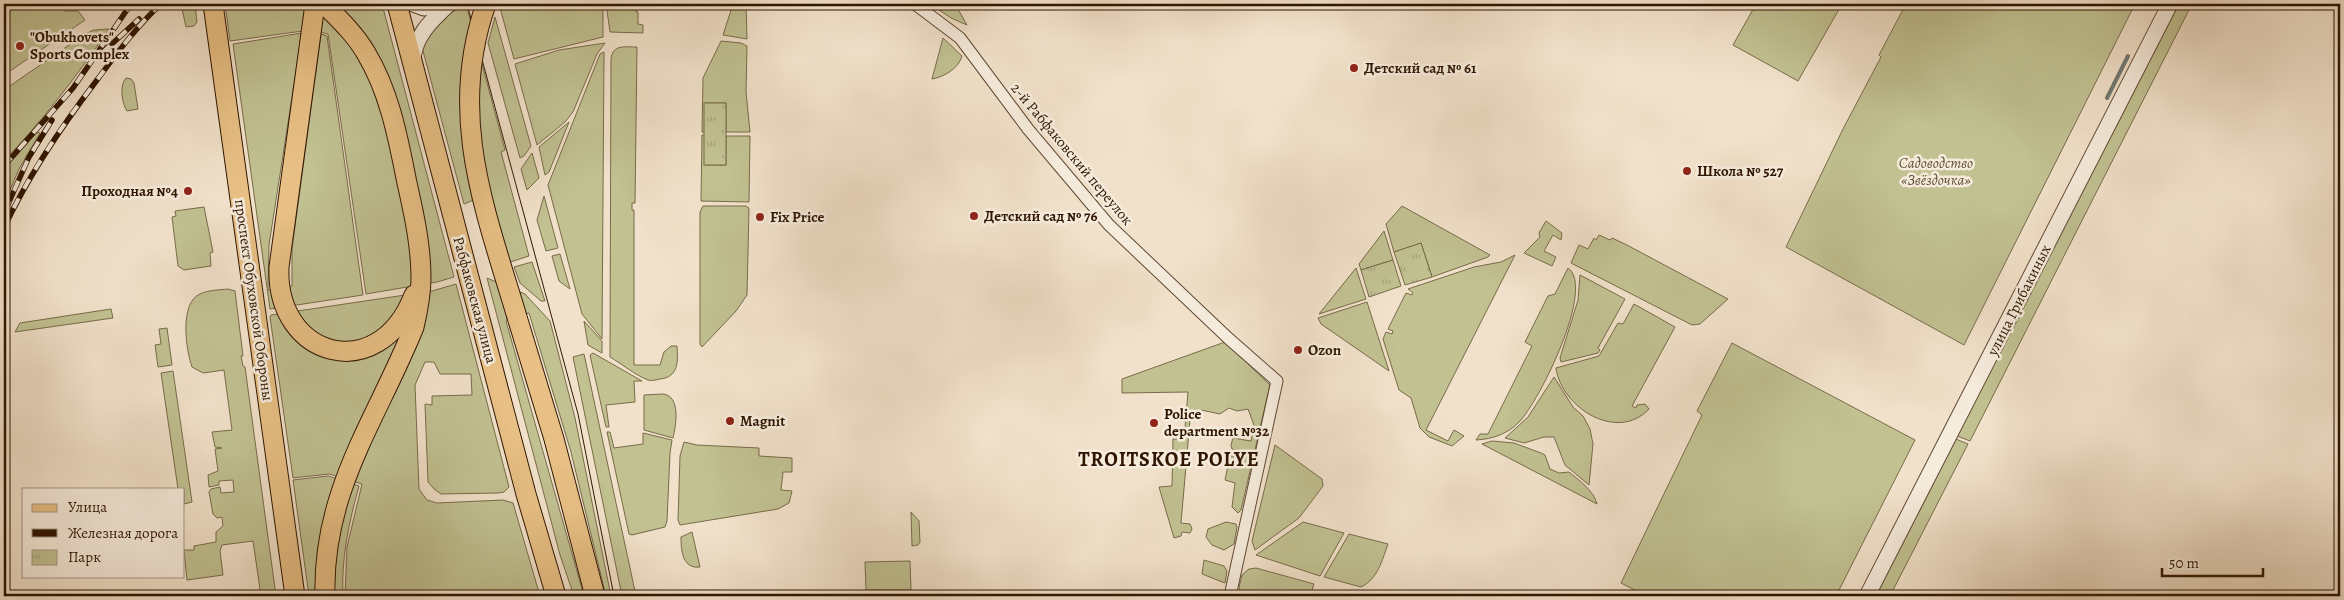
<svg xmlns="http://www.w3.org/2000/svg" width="2344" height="600" font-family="Alegreya,serif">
<defs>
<pattern id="park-tufts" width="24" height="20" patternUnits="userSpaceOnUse" patternTransform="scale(1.25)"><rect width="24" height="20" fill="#c1c192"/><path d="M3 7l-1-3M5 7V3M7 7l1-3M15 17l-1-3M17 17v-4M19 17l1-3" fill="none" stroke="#a6a57c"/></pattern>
</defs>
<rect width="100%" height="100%" fill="#f1e1ca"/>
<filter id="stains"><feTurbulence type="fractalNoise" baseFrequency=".004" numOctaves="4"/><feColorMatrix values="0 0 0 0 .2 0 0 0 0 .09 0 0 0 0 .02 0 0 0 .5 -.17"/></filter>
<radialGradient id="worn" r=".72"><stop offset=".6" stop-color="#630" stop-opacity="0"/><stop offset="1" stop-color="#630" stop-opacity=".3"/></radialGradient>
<!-- green -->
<g fill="#c1c192" stroke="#786b49">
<path d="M 4,4 L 61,4 L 64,11 L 78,11 L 85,20 L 4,75 Z"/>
<path d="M 181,4 L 195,4 L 197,22 L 194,26 L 186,27 Z"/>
<path d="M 225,4 L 307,4 L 303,31 L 230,41 Z"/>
<path d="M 323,4 L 382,4 L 454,277 L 437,282 L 366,294 L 328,34 L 319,32 Z"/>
<path d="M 466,4 L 505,150 L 501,152 L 529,256 L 498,266 L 476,199 L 464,204 L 423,51 C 422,31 450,12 466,4 Z"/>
<path d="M 499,4 L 603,4 L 603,37 L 514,59 Z"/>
<path d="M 606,4 L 639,4 L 636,12 L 638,12 L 638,24 L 643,25 L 643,33 L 610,32 Z"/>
<path d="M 733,4 L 744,4 L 746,6 L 747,39 L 723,35 Z"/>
<path d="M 930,4 L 955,4 L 967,25 L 951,18 Z"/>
<path d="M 1756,4 L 1842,4 L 1798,81 L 1733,45 Z"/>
<path d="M 1906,4 L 2135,4 L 1964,345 L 1786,247 L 1843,129 L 1881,57 L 1879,55 Z"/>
<path d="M 2179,4 L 2192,4 L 1970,441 L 1957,436 Z"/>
<path d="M 495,17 L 531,146 L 524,156 L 520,158 L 488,43 Z"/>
<path d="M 109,29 C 77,76 43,120 4,161 L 4,90 L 85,34 L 94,30 Z"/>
<path d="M 302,33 L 269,245 L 268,290 L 292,286 L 292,249 L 321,34 L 327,36 L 363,295 L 270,309 L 233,44 Z"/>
<path d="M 943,38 L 962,56 C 959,68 944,77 932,79 Z"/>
<path d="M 721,41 L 741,43 L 747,46 L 746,92 L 750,132 L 726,132 L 726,103 L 705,103 L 705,132 L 702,132 L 703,78 Z"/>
<path d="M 605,43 L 597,54 L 573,112 L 565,122 L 537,145 L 515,64 L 559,50 Z"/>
<path d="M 637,47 L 635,203 L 632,203 L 632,210 L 634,210 L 634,365 L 660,365 L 664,352 L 671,346 L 677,346 C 678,361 679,377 660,379 C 656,380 651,381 648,380 C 635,375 622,364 610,357 L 611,59 C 613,44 624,47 637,47 Z"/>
<path d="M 604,52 L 604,53 L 602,339 L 582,314 L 548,185 L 600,54 Z"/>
<path d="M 126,78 L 131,79 L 134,83 L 138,109 L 127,111 C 122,104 119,85 126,78 Z"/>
<path d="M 569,122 L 549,172 L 545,175 L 539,147 Z"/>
<path d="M 37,132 L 40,133 L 19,169 L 4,204 L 4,169 Z"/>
<path d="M 702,135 L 705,135 L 705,165 L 726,165 L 726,136 L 750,136 L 749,202 L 701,201 Z"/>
<path d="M 532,153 L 539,178 L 527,190 L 521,169 Z"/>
<path d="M 544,196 L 558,248 L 546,251 L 537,220 Z"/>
<path d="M 703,206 L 746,206 L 749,208 L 747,295 L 736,311 L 702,347 L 700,344 L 700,212 Z"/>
<path d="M 1402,206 L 1490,255 L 1488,257 L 1432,277 L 1421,243 L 1394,252 L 1386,224 Z"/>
<path d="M 204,207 L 213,252 L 210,253 L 211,266 L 184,270 L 178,266 L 172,217 L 176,216 L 175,211 Z"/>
<path d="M 1546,221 L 1562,233 L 1561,240 L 1553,235 L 1544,251 L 1556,257 L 1552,266 L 1524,253 L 1540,237 L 1539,233 Z"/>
<path d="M 1384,231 L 1393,260 L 1361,270 L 1359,264 Z"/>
<path d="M 1599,235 L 1610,240 L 1612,238 L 1627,245 L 1728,299 L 1700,324 L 1692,325 L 1571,263 L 1579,245 L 1588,249 L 1594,238 L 1596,240 Z"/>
<path d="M 560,254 L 570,289 L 559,281 L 552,256 Z"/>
<path d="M 1515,255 L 1426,430 L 1448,441 L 1454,430 L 1464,436 L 1452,446 L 1429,437 L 1420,428 L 1411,398 L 1399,390 L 1383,339 L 1386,332 L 1392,334 L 1393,331 L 1388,329 L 1406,293 L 1412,295 L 1413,293 L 1408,289 L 1474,267 L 1501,262 Z"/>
<path d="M 532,262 L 545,301 L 541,301 L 520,283 L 514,267 Z"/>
<path d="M 1356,268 L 1366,299 L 1319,314 Z"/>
<path d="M 1568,268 C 1596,288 1539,401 1520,421 C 1508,434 1493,439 1476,440 L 1480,434 L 1488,434 L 1532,346 L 1525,342 L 1548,296 L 1555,294 Z"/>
<path d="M 1580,275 L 1625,299 L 1598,348 L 1600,350 L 1598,353 L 1561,362 L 1560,358 L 1578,300 Z"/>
<path d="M 487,278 L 525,294 L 550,321 L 575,418 L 611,596 L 606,596 L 571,452 L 529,313 L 506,321 L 584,596 L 574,596 L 560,555 Z"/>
<path d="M 456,284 L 509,487 L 504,492 L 498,493 L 441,494 L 434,489 L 428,482 L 425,404 L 432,405 L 432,396 L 472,395 L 471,374 L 440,374 L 434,362 L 425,362 L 415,385 L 419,489 L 427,500 L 437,503 L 503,500 L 513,503 L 540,596 L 345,596 L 347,547 L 362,484 L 329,474 L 293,478 L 270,317 L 271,315 L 432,291 Z"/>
<path d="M 228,289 L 235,291 L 243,356 L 241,356 L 243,366 L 245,367 L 276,596 L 261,596 L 253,541 L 222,545 L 220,551 L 223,575 L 187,580 L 184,550 L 194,550 L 194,546 L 216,542 L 216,532 L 223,526 L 222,517 L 217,518 L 213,514 L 209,492 L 211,489 L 220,487 L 221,493 L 234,492 L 233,480 L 219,481 L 219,485 L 209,487 L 208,475 L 218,471 L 215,449 L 222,448 L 215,447 L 212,432 L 232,430 L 224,370 L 203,373 L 192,367 C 186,350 179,303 200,294 C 208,290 219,290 228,289 Z"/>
<path d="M 1367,302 L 1389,371 L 1321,324 L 1318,318 Z"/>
<path d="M 1634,304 L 1675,327 L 1632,406 L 1636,408 L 1637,405 L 1645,404 L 1649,409 C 1617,443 1561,407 1556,368 L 1599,356 L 1618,323 L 1623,324 Z"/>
<path d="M 111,309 L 113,318 L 15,332 L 20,323 Z"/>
<path d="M 584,321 L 602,341 L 602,353 L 588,345 Z"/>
<path d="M 167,328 L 172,365 L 158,367 L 155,345 L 161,344 L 159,329 Z"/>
<path d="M 1225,342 L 1270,385 L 1241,510 L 1238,513 L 1232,507 L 1235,483 L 1225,480 L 1230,456 L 1242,457 L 1242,451 L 1232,449 L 1231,445 L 1233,438 L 1251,441 L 1254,425 L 1248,409 L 1237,411 L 1229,408 L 1220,414 L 1201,410 L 1196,418 L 1190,420 L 1181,523 L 1190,524 L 1192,529 L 1190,533 L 1182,532 L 1181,536 L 1174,538 L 1159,487 L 1172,486 L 1173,439 L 1184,439 L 1188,392 L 1122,393 L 1122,379 Z"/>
<path d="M 1732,343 L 1915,440 L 1836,596 L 1646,596 L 1621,583 L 1702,415 L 1697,411 Z"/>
<path d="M 593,353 L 642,381 L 634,381 L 635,402 L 606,405 L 609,427 L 606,427 L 590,355 Z"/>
<path d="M 584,354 L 636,596 L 622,596 L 573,357 Z"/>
<path d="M 173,371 L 192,502 L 184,504 L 184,489 L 178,489 L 161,373 Z"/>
<path d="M 1554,377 L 1573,407 L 1583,416 L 1590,429 L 1593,444 L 1589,485 L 1565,465 L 1554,437 L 1544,437 L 1524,443 L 1505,438 L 1528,417 Z"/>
<path d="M 663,394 C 681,396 676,425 673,438 L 644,430 L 644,395 Z"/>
<path d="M 607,432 L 610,432 L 614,448 L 643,444 L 643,433 L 672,440 L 670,453 L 667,521 L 665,527 L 632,535 L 629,534 Z"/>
<path d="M 1956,439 L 1968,444 L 1890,596 L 1876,596 Z"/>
<path d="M 1492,441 L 1514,443 L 1541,453 L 1545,455 L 1550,469 L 1559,473 L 1569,472 C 1579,480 1594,491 1597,504 L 1482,444 Z"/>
<path d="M 684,442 L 697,445 L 759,448 L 759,456 L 792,458 L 792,472 L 783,472 L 781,490 L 792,491 L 789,503 L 778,509 L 680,525 L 678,520 L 680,456 Z"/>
<path d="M 1275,445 L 1322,479 L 1323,486 L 1299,518 L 1255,550 L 1252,541 Z"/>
<path d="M 328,476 L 359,486 C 349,522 341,559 343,596 L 309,596 L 293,480 Z"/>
<path d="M 911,512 L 919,521 L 920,542 L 918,545 L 912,546 Z"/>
<path d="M 1226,522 L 1236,524 L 1237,527 L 1234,544 L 1224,550 L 1212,545 L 1206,537 L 1208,529 Z"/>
<path d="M 1303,522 L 1344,533 L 1320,576 L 1256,555 Z"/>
<path d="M 692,532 L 700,567 C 683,569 681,552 681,537 Z"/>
<path d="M 1349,534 L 1388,544 C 1382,560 1378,579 1361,587 L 1324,577 Z"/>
<path d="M 1204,560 L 1224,566 L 1227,571 L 1225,583 L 1202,574 Z"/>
<path d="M 910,561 L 911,590 L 866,590 L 865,562 Z"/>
<path d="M 1256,568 L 1314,584 L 1310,596 L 1242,596 L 1239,587 L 1242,575 L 1249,569 Z"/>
</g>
<!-- park -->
<g fill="url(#park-tufts)" stroke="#786b49">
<rect x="704" y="103" width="22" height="62"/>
<path d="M 1421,243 L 1432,277 L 1405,285 L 1394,252 Z"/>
<path d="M 1393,260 L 1401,286 L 1369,297 L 1361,270 Z"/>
</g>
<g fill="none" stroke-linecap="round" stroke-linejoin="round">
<!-- stream -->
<path stroke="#717972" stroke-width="4" d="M 2107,98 L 2128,56"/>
<defs>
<path id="minor" d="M 915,4 L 960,38 L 1028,129 L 1109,225 L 1228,338 L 1277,381 L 1230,596"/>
<g id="tertiary">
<path d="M 413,4 L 424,8 L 443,4"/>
<path d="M 413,62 C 413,37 432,20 449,4"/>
<path d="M 1867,596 L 2170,4"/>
</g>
<g id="primary">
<path d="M 213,4 L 295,596"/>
<path d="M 315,4 L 279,267 C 275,358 379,387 414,295"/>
<path d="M 324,4 C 339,19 355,34 366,53 C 390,93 398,138 407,183 C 414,214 421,246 421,278 C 421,295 418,310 414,327 C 377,419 322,491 325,596"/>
<path d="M 397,4 L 526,494 L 556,596"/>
<path d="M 517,317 L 554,439 L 595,596"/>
</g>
</defs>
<!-- minor casing -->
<use href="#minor" stroke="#604832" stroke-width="13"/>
<!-- tertiary casing -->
<use href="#tertiary" stroke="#604832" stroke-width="17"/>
<!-- primary casing -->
<use href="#primary" stroke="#2f1500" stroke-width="21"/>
<!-- minor -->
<use href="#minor" stroke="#f6ecdd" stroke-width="11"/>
<!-- tertiary -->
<use href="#tertiary" stroke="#f6ecdd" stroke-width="15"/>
<!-- primary -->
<use href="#primary" stroke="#e8c085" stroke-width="19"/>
<!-- tram -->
<path stroke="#2f1500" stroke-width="1" d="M 467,4 L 578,414 L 614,596"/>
<defs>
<g id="rail">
<path d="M 102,53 L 139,19"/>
<path d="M 4,166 L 73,88 L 131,4"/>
<path d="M 5,211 L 29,157 L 52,120"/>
<path d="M 4,228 C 29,174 61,127 97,80 C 117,53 137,26 161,4"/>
</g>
</defs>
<!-- rail casing -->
<use href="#rail" stroke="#2f1500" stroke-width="5.5"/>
<!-- rail -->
<use href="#rail" stroke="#f6ecdd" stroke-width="4" stroke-dasharray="11" stroke-linecap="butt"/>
<defs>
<path id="primary-bridge" d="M 486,4 C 447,115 485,210 517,317"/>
</defs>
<!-- primary-bridge casing -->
<use href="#primary-bridge" stroke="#2f1500" stroke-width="21" stroke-linecap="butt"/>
<!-- primary-bridge -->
<use href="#primary-bridge" stroke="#e8c085" stroke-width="19"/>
</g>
<!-- markers -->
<g fill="#8f2418" stroke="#f6ecdd" stroke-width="2">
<circle cx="20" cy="46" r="5"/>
<circle cx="1354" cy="68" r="5"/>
<circle cx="1687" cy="171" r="5"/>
<circle cx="188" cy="191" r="5"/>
<circle cx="974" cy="216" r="5"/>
<circle cx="760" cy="217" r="5"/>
<circle cx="1298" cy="350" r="5"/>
<circle cx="730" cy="421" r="5"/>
<circle cx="1154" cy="423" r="5"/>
</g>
<g text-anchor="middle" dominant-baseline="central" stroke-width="5" stroke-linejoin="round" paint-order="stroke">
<!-- poi labels -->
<g font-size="15" font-weight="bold" fill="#2f1500" stroke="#f6ecdd" text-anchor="start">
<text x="30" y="37">"Obukhovets"<tspan x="30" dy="17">Sports Complex</tspan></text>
<text x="1364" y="68">Детский сад № 61</text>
<text x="1697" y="171">Школа № 527</text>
<text x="178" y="191" text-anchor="end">Проходная №4</text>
<text x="984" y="216">Детский сад № 76</text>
<text x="770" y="217">Fix Price</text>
<text x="1308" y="350">Ozon</text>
<text x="1164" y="414">Police<tspan x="1164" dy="17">department №32</tspan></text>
<text x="740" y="421">Magnit</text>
</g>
<!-- street labels -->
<g font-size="15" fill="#2f1500" stroke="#f6ecdd">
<text transform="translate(1072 154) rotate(50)">2-й Рабфаковский переулок</text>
<text transform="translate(254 300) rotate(82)">проспект Обуховской Обороны</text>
<text transform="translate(475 300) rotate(75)">Рабфаковская улица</text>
<text transform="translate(2019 300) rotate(-63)">улица Грибакиных</text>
</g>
<!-- park labels -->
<g font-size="15" font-style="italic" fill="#625133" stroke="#f6ecdd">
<text x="1936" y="163">Садоводство<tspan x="1936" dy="17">«Звёздочка»</tspan></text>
</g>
<!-- district labels -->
<g font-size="20" font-weight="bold" letter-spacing="1" fill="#2f1500" stroke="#f6ecdd">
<text x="1169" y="459">TROITSKOE POLYE</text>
</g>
</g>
<!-- margin -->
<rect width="2344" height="600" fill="none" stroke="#f1e1ca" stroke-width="20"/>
<rect x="5" y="5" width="2334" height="590" fill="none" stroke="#2f1500" stroke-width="2.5"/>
<rect x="10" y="10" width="2324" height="580" fill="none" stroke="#2f1500"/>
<!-- legend -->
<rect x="22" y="488" width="162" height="90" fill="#f6ecdd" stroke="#a69685"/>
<rect x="32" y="504" width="25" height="8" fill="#e8c085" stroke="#a69685"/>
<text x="68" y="512" font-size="15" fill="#2f1500">Улица</text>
<rect x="32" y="529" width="25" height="8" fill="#2f1500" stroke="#a69685"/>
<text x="68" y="538" font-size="15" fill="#2f1500">Железная дорога</text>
<rect x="32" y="550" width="25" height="15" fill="url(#park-tufts)" stroke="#a69685"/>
<text x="68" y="562" font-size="15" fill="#2f1500">Парк</text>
<!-- scale -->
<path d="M2162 568v8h101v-8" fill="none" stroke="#2f1500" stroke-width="2.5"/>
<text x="2169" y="568" font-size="15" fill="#2f1500" stroke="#f6ecdd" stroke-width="4" paint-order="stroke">50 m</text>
<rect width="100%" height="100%" filter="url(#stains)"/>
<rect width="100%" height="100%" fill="url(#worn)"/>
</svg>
